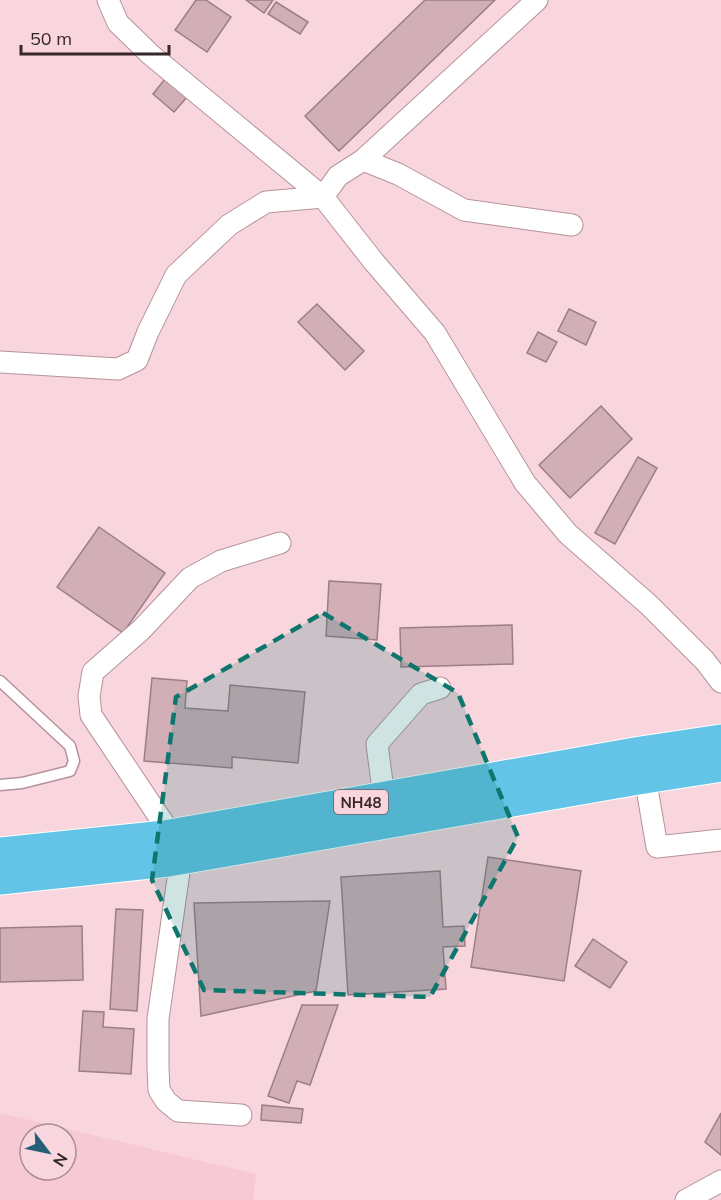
<svg xmlns="http://www.w3.org/2000/svg" width="721" height="1200" font-family="Mulish,sans-serif">
<rect width="100%" height="100%" fill="#f9d5dd"/>
<!-- built -->
<path fill="#f6c9d4" fill-rule="evenodd" d="M 0,1113 L 256,1174 L 253,1200 L 0,1200 ZM 30,1134 L 66,1134 L 66,1170 L 30,1170 Z"/>
<!-- building -->
<g fill="#d2aeb7" stroke="#9e7d85" stroke-width="1.5">
<path d="M 196,0 L 206,0 L 231,17 L 207,52 L 175,30 Z"/>
<path d="M 246,0 L 273,0 L 264,13 Z"/>
<path d="M 425,0 L 495,0 L 339,151 L 305,116 Z"/>
<path d="M 276,2 L 308,22 L 300,34 L 268,14 Z"/>
<path d="M 165,79 L 187,97 L 174,112 L 153,94 Z"/>
<path d="M 317,304 L 364,351 L 345,370 L 298,322 Z"/>
<path d="M 569,309 L 596,322 L 586,345 L 558,331 Z"/>
<path d="M 538,332 L 557,342 L 546,362 L 527,353 Z"/>
<path d="M 601,406 L 632,439 L 570,498 L 539,465 Z"/>
<path d="M 638,457 L 657,468 L 615,544 L 595,533 Z"/>
<path d="M 99,527 L 165,573 L 123,633 L 57,587 Z"/>
<path d="M 329,581 L 381,584 L 377,640 L 326,636 Z"/>
<path d="M 512,625 L 513,664 L 401,667 L 400,628 Z"/>
<path d="M 152,678 L 187,681 L 185,708 L 228,711 L 230,685 L 305,692 L 298,763 L 232,757 L 232,768 L 144,761 Z"/>
<path d="M 488,857 L 581,871 L 564,981 L 471,967 Z"/>
<path d="M 440,871 L 443,927 L 464,926 L 465,946 L 443,947 L 446,989 L 348,995 L 341,877 Z"/>
<path d="M 330,901 L 316,991 L 201,1016 L 194,903 Z"/>
<path d="M 116,909 L 143,910 L 137,1011 L 110,1009 Z"/>
<path d="M 82,926 L 83,980 L 0,982 L 0,928 Z"/>
<path d="M 593,939 L 627,962 L 610,988 L 575,966 Z"/>
<path d="M 302,1005 L 338,1005 L 310,1085 L 297,1081 L 289,1103 L 268,1096 Z"/>
<path d="M 83,1011 L 104,1012 L 103,1027 L 134,1029 L 131,1074 L 79,1071 Z"/>
<path d="M 262,1105 L 303,1109 L 301,1123 L 261,1120 Z"/>
<path d="M 721,1113 L 721,1155 L 705,1142 Z"/>
</g>
<g fill="none" stroke-linecap="round" stroke-linejoin="round">
<defs>
<path id="service" d="M 0,681 L 70,746 L 74,761 L 70,771 L 22,783 L 0,785"/>
<g id="minor">
<path d="M 108,0 L 118,23 L 151,55 L 323,197 L 374,262 L 435,333 L 525,483 L 568,534 L 649,605 L 705,661 L 721,682"/>
<path d="M 363,160 L 537,0"/>
<path d="M 0,362 L 118,369 L 137,360 L 148,332 L 176,275 L 229,225 L 266,202 L 323,197 L 338,176 L 363,160 L 398,174 L 464,210 L 572,225"/>
<path d="M 645,777 L 657,847 L 721,840"/>
<path d="M 384,798 L 377,744 L 421,694 L 440,688"/>
<path d="M 172,836 L 91,715 L 89,696 L 93,672 L 141,630 L 190,578 L 221,561 L 280,543"/>
<path d="M 181,858 L 158,1019 L 158,1067 L 159,1090 L 166,1101 L 178,1111 L 241,1115"/>
<path d="M 686,1200 L 721,1181"/>
</g>
<g id="trunk">
<path d="M 0,854 L 165,837 L 641,753 L 721,741"/>
<path d="M 0,878 L 168,860 L 638,778 L 721,765"/>
</g>
</defs>
<!-- service casing -->
<use href="#service" stroke="#b5939c" stroke-width="13"/>
<!-- minor casing -->
<use href="#minor" stroke="#b5939c" stroke-width="23"/>
<!-- trunk casing -->
<use href="#trunk" stroke="#fff" stroke-width="35"/>
<!-- service -->
<use href="#service" stroke="#fff" stroke-width="10"/>
<!-- minor -->
<use href="#minor" stroke="#fff" stroke-width="21"/>
<!-- trunk -->
<use href="#trunk" stroke="#63c4e8" stroke-width="33"/>
</g>
<!-- marked area -->
<path fill="#0f766e" fill-opacity="0.2" stroke="#0f766e" stroke-width="4.5" stroke-dasharray="12 8" stroke-linejoin="round" d="M 323,613 L 458,693 L 518,837 L 430,997 L 204,990 L 152,880 L 176,697 Z"/>
<g text-anchor="middle" dominant-baseline="central" stroke-width="4.5" stroke-linejoin="round" paint-order="stroke">
<!-- shield labels -->
<rect fill="#f9d5dd" stroke="#705b60" stroke-width="1.5" x="334" y="790" width="54" height="24" rx="4.5"/>
<g font-size="15" font-weight="bold" fill="#35272b">
<text x="361" y="802">NH48</text>
</g>
</g>
<!-- north arrow -->
<g transform="translate(48 1152) rotate(122)"><circle r="28" fill="#f9d5dd" stroke="#ab8f96" stroke-width="1.5"/>
<path d="M0-4.5L10 22L0 15L-10 22Z" fill="#235f77"/>
<text y="-9" font-size="16" font-weight="bold" text-anchor="middle" fill="#35272b">N</text>
</g>
<!-- scale -->
<path d="M21 45v9h148v-9" fill="none" stroke="#35272b" stroke-width="3"/>
<text x="30" y="45" font-size="18" fill="#35272b" stroke="#f9d5dd" stroke-width="4.5" paint-order="stroke">50 m</text>
</svg>
